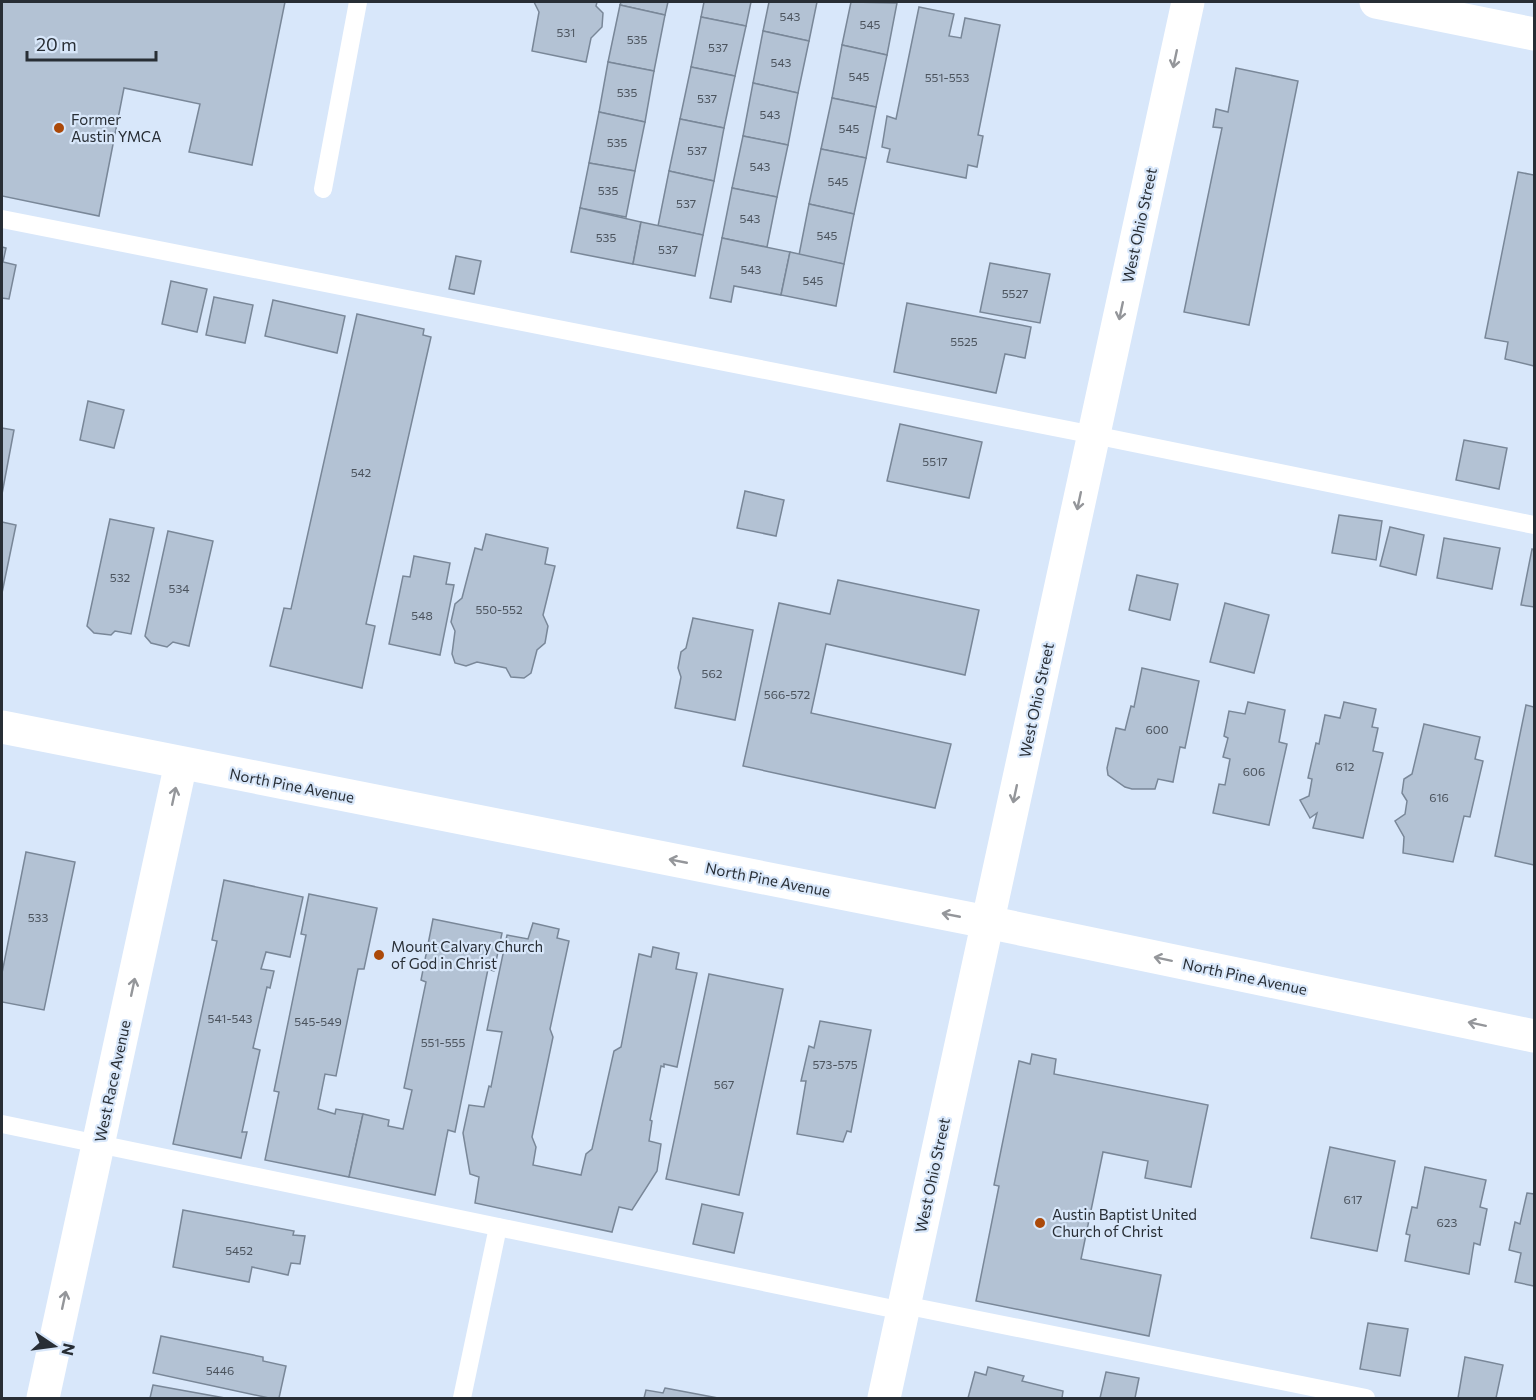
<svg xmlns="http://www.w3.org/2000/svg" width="1536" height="1400" font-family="Commissioner,sans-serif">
<rect width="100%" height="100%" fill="#d8e7fa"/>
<!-- building -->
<g fill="#b3c2d4" stroke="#798798" stroke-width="1.5">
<path d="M 2,2 L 285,2 L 252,165 L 189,152 L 200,104 L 124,88 L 99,216 L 2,196 Z"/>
<path d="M 534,2 L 597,2 L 596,6 L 603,13 L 602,27 L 591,38 L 586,62 L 532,51 L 539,12 Z"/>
<path d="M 621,2 L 668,2 L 665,15 L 620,5 Z"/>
<path d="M 704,2 L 751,2 L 746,26 L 701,17 Z"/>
<path d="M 769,2 L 817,2 L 809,41 L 763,31 Z"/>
<path d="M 851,2 L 897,3 L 887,55 L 842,45 Z"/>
<path d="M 620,5 L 665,15 L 654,71 L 608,62 Z"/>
<path d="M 919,7 L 954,14 L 949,36 L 961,38 L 965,18 L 1000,25 L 978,135 L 983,136 L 977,167 L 968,165 L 966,178 L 887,162 L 890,149 L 882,147 L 887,116 L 896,119 Z"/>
<path d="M 701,17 L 746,26 L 735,76 L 691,67 Z"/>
<path d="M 763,31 L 809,41 L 798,93 L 753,83 Z"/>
<path d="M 842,45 L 887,55 L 876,107 L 832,98 Z"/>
<path d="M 608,62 L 654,71 L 645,122 L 599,112 Z"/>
<path d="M 691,67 L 735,76 L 724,128 L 680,119 Z"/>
<path d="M 1236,68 L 1298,81 L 1249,325 L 1184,312 L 1222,128 L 1213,127 L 1216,109 L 1228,112 Z"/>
<path d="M 753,83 L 798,93 L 788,145 L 743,136 Z"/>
<path d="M 832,98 L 876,107 L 866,158 L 821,149 Z"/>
<path d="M 599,112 L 645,122 L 635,171 L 589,163 Z"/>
<path d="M 680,119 L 724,128 L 714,181 L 669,171 Z"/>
<path d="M 743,136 L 788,145 L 777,197 L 732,188 Z"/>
<path d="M 821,149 L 866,158 L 854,214 L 809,204 Z"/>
<path d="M 589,163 L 635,171 L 626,217 L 580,208 Z"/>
<path d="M 669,171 L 714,181 L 703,235 L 658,226 Z"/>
<path d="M 1518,172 L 1534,175 L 1534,366 L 1505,359 L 1508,342 L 1485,338 Z"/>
<path d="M 732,188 L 777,197 L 767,247 L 722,238 Z"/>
<path d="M 809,204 L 854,214 L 844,264 L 799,255 Z"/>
<path d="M 580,208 L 641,222 L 633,264 L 571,252 Z"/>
<path d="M 641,222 L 703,235 L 695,276 L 633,264 Z"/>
<path d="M 722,238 L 790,252 L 781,295 L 734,286 L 731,302 L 710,298 Z"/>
<path d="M 2,247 L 6,248 L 3,262 L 16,265 L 9,299 L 2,298 Z"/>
<path d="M 790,252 L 844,264 L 836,306 L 781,295 Z"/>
<path d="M 456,256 L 481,261 L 474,294 L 449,289 Z"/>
<path d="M 990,263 L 1050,274 L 1040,323 L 980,312 Z"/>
<path d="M 171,281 L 207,289 L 197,332 L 162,324 Z"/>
<path d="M 214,297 L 253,305 L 245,343 L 206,335 Z"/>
<path d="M 273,300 L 345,316 L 337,353 L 265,336 Z"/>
<path d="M 907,303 L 1031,327 L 1025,358 L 1005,354 L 996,393 L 894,372 Z"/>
<path d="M 357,314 L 424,329 L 423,335 L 431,337 L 366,624 L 375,626 L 362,688 L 270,666 L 284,608 L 291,609 Z"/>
<path d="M 88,401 L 124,410 L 114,448 L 80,440 Z"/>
<path d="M 900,424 L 982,442 L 969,498 L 887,481 Z"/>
<path d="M 2,428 L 14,430 L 2,494 Z"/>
<path d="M 1464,440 L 1507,448 L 1499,489 L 1456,480 Z"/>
<path d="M 745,491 L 784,500 L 776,536 L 737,528 Z"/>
<path d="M 1339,515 L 1382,521 L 1376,560 L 1332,553 Z"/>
<path d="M 110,519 L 154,528 L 131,634 L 115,631 L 111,635 L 94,633 L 87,626 Z"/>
<path d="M 2,522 L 16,525 L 2,593 Z"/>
<path d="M 1390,527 L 1424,535 L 1416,575 L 1380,566 Z"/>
<path d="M 168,531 L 213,541 L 189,646 L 173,642 L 167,647 L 151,643 L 145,636 Z"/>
<path d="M 486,534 L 548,548 L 545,564 L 555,566 L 543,615 L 548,626 L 545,643 L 537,650 L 531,673 L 524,678 L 511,677 L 506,668 L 477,662 L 466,666 L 455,663 L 452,654 L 455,631 L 451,622 L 455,604 L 462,598 L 475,548 L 482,550 Z"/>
<path d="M 1444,538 L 1500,548 L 1492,589 L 1437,578 Z"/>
<path d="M 1532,549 L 1534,550 L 1534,607 L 1521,605 Z"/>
<path d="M 414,556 L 450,563 L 446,584 L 454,585 L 440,655 L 389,644 L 403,576 L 410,577 Z"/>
<path d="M 1137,575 L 1178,584 L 1170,620 L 1129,610 Z"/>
<path d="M 838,580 L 979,610 L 965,675 L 826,644 L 811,713 L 951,744 L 935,808 L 743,766 L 779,603 L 830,614 Z"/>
<path d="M 1225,603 L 1269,615 L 1254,673 L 1210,662 Z"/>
<path d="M 693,618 L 753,630 L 735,720 L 675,708 L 681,677 L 678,668 L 681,652 L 686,648 Z"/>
<path d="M 1142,668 L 1199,681 L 1185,748 L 1180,747 L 1173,782 L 1158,779 L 1155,789 L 1132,789 L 1125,787 L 1108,775 L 1107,768 L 1116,728 L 1125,730 L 1131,706 L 1134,707 Z"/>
<path d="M 1248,702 L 1285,710 L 1279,742 L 1287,744 L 1269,825 L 1213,813 L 1219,784 L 1225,785 L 1230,759 L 1223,757 L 1228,738 L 1224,736 L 1229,711 L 1245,714 Z"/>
<path d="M 1344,702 L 1376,709 L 1372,727 L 1378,728 L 1373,751 L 1383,753 L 1363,838 L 1313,828 L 1317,813 L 1310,818 L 1300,800 L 1309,796 L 1312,779 L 1308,778 L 1316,743 L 1319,744 L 1325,715 L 1340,718 Z"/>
<path d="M 1526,705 L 1534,707 L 1534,865 L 1495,856 Z"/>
<path d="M 1424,724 L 1480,737 L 1475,759 L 1483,761 L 1470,817 L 1464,816 L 1453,862 L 1403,853 L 1404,837 L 1395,821 L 1405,814 L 1407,801 L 1402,793 L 1404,779 L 1412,774 Z"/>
<path d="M 26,852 L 75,862 L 44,1010 L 2,1002 L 2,973 Z"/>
<path d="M 224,880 L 303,897 L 290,957 L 266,952 L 261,969 L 274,971 L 270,988 L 267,987 L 253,1048 L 260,1050 L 242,1132 L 247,1132 L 241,1158 L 173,1144 L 217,941 L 212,940 Z"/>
<path d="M 309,894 L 377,908 L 364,969 L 358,969 L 336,1076 L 325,1074 L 318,1109 L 335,1114 L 336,1109 L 363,1114 L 349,1177 L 265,1160 L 279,1092 L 274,1091 L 306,935 L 301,934 Z"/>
<path d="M 433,919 L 502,933 L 494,971 L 488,969 L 455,1132 L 448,1130 L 435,1195 L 349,1177 L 363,1114 L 389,1120 L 388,1126 L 403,1129 L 412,1090 L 404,1088 L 426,982 L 421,980 Z"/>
<path d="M 533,923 L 559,929 L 557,938 L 569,941 L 550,1029 L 553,1037 L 532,1137 L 536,1147 L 533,1165 L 581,1175 L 586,1154 L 592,1149 L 614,1051 L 621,1047 L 639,954 L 651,957 L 653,947 L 679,953 L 676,969 L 697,973 L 677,1067 L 664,1064 L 664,1067 L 661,1066 L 650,1120 L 652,1121 L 649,1141 L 661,1144 L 657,1171 L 632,1210 L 619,1207 L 612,1232 L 475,1203 L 479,1177 L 470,1174 L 463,1133 L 469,1105 L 484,1107 L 489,1086 L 491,1087 L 502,1032 L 487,1030 L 507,935 L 528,939 Z"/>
<path d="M 709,974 L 783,989 L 739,1195 L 666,1179 Z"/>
<path d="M 820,1021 L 871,1030 L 851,1132 L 847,1131 L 843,1142 L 797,1134 L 806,1081 L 801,1081 L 809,1046 L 814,1048 Z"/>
<path d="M 1032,1054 L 1056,1059 L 1054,1074 L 1208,1105 L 1191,1187 L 1145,1178 L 1148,1161 L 1103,1152 L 1081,1259 L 1161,1275 L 1149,1336 L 976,1301 L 999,1186 L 994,1185 L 1019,1061 L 1030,1064 Z"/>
<path d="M 1330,1147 L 1395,1161 L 1377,1251 L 1311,1238 Z"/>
<path d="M 1425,1167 L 1486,1180 L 1480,1207 L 1487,1209 L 1480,1245 L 1474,1243 L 1469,1274 L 1405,1261 L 1410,1235 L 1406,1234 L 1412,1207 L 1417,1208 Z"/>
<path d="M 1527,1193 L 1534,1194 L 1534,1286 L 1515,1282 L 1521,1253 L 1509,1250 L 1515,1222 L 1520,1224 Z"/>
<path d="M 702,1204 L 743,1213 L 734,1253 L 693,1244 Z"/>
<path d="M 183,1210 L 294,1231 L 293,1235 L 305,1236 L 300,1264 L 291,1263 L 288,1275 L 252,1267 L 249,1282 L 173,1267 Z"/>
<path d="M 1368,1323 L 1408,1329 L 1400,1376 L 1360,1369 Z"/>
<path d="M 161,1336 L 263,1357 L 263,1361 L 286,1366 L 279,1398 L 269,1398 L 153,1373 Z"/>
<path d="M 1465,1357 L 1503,1365 L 1496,1398 L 1458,1398 Z"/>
<path d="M 988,1367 L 1024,1376 L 1022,1381 L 1063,1391 L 1062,1398 L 968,1398 L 975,1372 L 986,1375 Z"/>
<path d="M 1106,1372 L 1139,1378 L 1135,1398 L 1100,1398 Z"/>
<path d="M 153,1385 L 225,1398 L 150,1398 Z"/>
<path d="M 665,1388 L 718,1398 L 644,1398 L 646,1390 L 663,1393 Z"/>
</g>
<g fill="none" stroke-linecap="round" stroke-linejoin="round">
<!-- lane -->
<g stroke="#fff" stroke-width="18">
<path d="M 323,189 L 358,2"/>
<path d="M 2,219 L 1094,435 L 1534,525"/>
<path d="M 2,1124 L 903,1311"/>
<path d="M 904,1305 L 1366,1398"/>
<path d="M 462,1398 L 498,1227"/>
</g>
<!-- street -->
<g stroke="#fff" stroke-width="33">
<path d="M 2,727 L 987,922 L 1534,1036"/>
<path d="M 43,1398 L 181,763"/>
<path d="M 884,1398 L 1188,2"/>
</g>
<!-- secondary -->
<path stroke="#fff" stroke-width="33" d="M 1376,2 L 1534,34"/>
</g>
<!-- one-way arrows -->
<defs><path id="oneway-shaft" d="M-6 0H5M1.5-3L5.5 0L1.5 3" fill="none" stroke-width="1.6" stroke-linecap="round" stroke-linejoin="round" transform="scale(1.5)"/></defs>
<g stroke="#94969a">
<use href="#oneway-shaft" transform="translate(1175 59) rotate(102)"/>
<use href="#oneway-shaft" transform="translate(1121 311) rotate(102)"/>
<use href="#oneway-shaft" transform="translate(1079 501) rotate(102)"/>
<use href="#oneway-shaft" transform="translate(1015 794) rotate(102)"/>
<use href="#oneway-shaft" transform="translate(174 796) rotate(-78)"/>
<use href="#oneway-shaft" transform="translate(678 861) rotate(-169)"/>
<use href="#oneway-shaft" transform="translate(951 915) rotate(-169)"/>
<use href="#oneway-shaft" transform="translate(1163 959) rotate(-168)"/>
<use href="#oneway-shaft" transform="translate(133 987) rotate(-78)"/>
<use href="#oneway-shaft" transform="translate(1477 1024) rotate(-168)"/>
<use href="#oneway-shaft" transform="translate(64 1300) rotate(-78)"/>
</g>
<!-- markers -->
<g fill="#ab4909" stroke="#d8e7fa" stroke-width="2">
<circle cx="59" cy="128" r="6"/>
<circle cx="379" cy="955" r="6"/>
<circle cx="1040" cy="1223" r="6"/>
</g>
<g text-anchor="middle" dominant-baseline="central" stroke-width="4.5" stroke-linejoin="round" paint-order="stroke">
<!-- number labels -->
<g font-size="12" fill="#4b535d">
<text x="790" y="16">543</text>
<text x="870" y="24">545</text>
<text x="566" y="32">531</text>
<text x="637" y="39">535</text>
<text x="718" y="47">537</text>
<text x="781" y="62">543</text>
<text x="859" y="76">545</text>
<text x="947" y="77">551-553</text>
<text x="627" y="92">535</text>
<text x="707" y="98">537</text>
<text x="770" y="114">543</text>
<text x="849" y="128">545</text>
<text x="617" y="142">535</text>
<text x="697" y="150">537</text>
<text x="760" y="166">543</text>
<text x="838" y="181">545</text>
<text x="608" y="190">535</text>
<text x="686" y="203">537</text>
<text x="750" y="218">543</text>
<text x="827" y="235">545</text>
<text x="606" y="237">535</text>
<text x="668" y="249">537</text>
<text x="751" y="269">543</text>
<text x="813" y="280">545</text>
<text x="1015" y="293">5527</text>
<text x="964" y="341">5525</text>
<text x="935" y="461">5517</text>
<text x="361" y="472">542</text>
<text x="120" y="577">532</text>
<text x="179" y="588">534</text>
<text x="499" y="609">550-552</text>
<text x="422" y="615">548</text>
<text x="712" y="673">562</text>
<text x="787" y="694">566-572</text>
<text x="1157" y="729">600</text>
<text x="1345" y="766">612</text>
<text x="1254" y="771">606</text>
<text x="1439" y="797">616</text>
<text x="38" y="917">533</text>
<text x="230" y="1018">541-543</text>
<text x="318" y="1021">545-549</text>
<text x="443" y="1042">551-555</text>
<text x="835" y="1064">573-575</text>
<text x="724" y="1084">567</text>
<text x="1353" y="1199">617</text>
<text x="1447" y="1222">623</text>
<text x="239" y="1250">5452</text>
<text x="220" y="1370">5446</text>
</g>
<!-- poi labels -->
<g font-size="15" fill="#282e35" stroke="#d8e7fa" text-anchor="start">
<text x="71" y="119">Former<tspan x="71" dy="17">Austin YMCA</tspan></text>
<text x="391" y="946">Mount Calvary Church<tspan x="391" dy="17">of God in Christ</tspan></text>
<text x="1052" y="1214">Austin Baptist United<tspan x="1052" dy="17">Church of Christ</tspan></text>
</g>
<!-- street labels -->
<g font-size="15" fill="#282e35" stroke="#d8e7fa">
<text transform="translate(1139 225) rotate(-78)">West Ohio Street</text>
<text transform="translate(1036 700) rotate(-78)">West Ohio Street</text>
<text transform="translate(292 785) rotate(11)">North Pine Avenue</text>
<text transform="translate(768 879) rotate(11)">North Pine Avenue</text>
<text transform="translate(1245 976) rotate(12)">North Pine Avenue</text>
<text transform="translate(112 1081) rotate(-78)">West Race Avenue</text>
<text transform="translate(932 1175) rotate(-78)">West Ohio Street</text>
</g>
</g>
<!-- border -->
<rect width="1536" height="1400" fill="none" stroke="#282e35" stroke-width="6"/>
<!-- north arrow -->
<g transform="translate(54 1346) rotate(103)" stroke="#d8e7fa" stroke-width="4.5" paint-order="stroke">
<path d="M0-4.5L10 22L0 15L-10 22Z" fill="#282e35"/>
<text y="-9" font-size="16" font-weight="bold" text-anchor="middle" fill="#282e35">N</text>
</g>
<!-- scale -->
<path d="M27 51v9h129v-9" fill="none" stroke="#282e35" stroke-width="3"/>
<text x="36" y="51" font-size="18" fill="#282e35" stroke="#d8e7fa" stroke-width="4.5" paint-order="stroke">20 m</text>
</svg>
